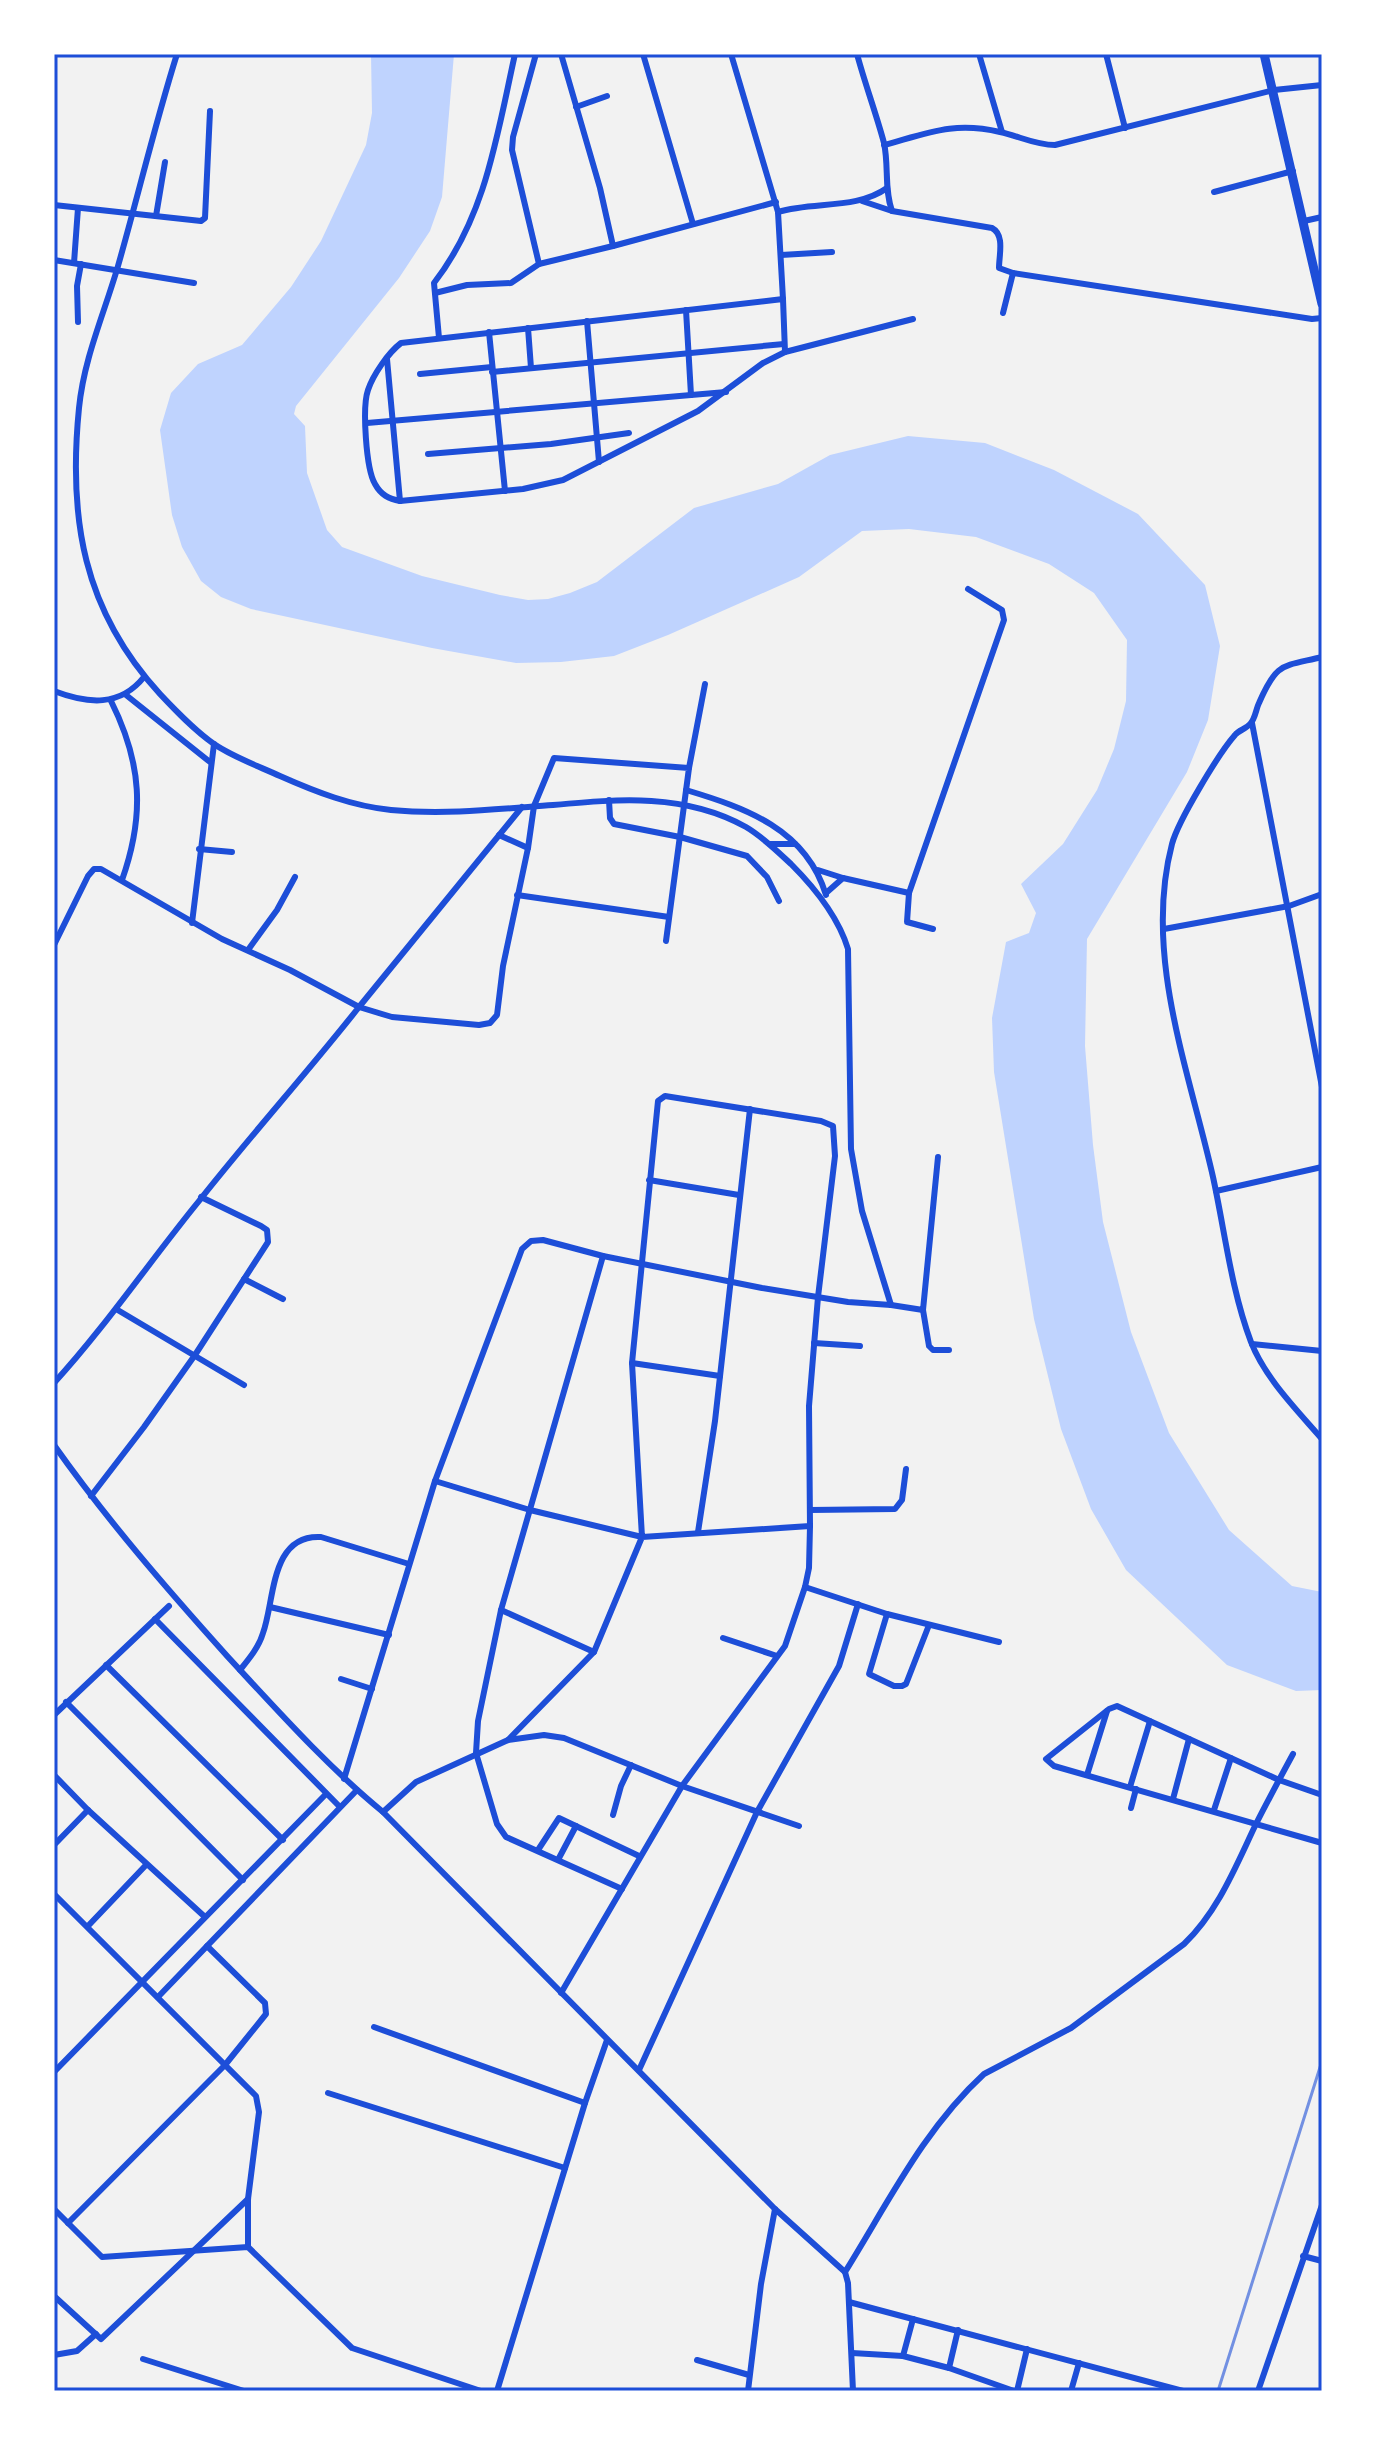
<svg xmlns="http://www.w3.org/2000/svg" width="1376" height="2445" font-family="'Alegreya Sans',sans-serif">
<rect width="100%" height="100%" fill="#f2f2f2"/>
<!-- water -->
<path fill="#bfd3fe" d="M 371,54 L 454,54 L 442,197 L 430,231 L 399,278 L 296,406 L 294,414 L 305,426 L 307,473 L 327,530 L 342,547 L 422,576 L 500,595 L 528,600 L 548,599 L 570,593 L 597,582 L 694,508 L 778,484 L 830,455 L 908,436 L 985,443 L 1054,470 L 1138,514 L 1205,585 L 1220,646 L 1208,720 L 1187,772 L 1087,939 L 1085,1046 L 1093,1145 L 1103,1222 L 1131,1332 L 1169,1433 L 1229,1530 L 1292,1586 L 1322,1592 L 1322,1690 L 1296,1691 L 1227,1665 L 1126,1570 L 1091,1509 L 1061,1429 L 1034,1319 L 994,1072 L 992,1018 L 1006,942 L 1029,933 L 1036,913 L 1021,884 L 1063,844 L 1097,790 L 1114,749 L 1126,701 L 1127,640 L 1094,593 L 1049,564 L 976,537 L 909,529 L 862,531 L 799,577 L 668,635 L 614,656 L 561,662 L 516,663 L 432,648 L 251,609 L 221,597 L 201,581 L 182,547 L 172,515 L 160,430 L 171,393 L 198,364 L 242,345 L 291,287 L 321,241 L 366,145 L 372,113 Z"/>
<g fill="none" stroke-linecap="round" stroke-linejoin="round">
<!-- minor -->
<g stroke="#1d4ed8" stroke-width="6">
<path d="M 177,54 C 155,124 138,196 118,266 C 104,314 84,358 79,408 C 68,518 83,610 160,694 C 176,711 194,730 214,744 C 233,757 258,766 280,776 C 316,792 352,806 391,810 C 445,815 499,809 553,805 C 619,799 685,793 746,827 C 763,837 777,851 791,864 C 815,888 838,916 848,949 L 851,1149 L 862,1211 L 891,1305"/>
<path d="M 536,54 L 513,137 L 512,150 L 539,264"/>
<path d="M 643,54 L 693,224"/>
<path d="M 731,54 L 778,212 L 783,299"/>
<path d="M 857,54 C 865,84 876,113 884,143 C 889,166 884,189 892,211"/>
<path d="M 979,54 L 1002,132"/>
<path d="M 1106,54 L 1125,128"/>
<path d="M 576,107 L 607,96"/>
<path d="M 884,145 C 928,133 954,121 1000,132 C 1019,136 1035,145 1055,145 L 1274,90 L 1322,85"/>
<path d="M 1214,192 L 1293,171"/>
<path d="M 862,201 L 892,211 L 992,228 C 1005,235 999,255 999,268 L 1013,273"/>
<path d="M 54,205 L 201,221 L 205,218 L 210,111"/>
<path d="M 778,212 C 814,201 856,210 887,188"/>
<path d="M 156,216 L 165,162"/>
<path d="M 1304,221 L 1322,217"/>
<path d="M 613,246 L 776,202"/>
<path d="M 781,255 L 832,252"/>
<path d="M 54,260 L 194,283"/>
<path d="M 74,263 L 78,208"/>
<path d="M 435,293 L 467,285 L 511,283 L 539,264 L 613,246 L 600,188 L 561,54"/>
<path d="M 783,299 L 785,352 L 763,363 L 698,411 L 563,480 L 523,489 L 400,501 C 389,499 381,495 375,484 C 366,469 362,407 368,390 C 373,375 388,353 401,343 Z"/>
<path d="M 686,310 L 691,395"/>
<path d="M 1003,313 L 1013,273 L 1312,319 L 1322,318"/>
<path d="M 587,321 L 599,462"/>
<path d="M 78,322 L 77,286 L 81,264"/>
<path d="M 528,328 L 531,368"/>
<path d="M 489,332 L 505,491"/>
<path d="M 439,338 L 434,283 C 486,216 497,135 515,54"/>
<path d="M 785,352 L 913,319"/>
<path d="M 387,359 L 400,501"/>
<path d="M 492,372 L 784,344"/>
<path d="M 420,374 L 492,367"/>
<path d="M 367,423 L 726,392"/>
<path d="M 428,454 L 551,444 L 629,433"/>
<path d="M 1322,657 C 1281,667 1277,662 1259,703 C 1256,709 1255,720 1250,724 C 1246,729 1239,730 1235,735 C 1219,753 1178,821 1172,844 C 1143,955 1189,1070 1213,1177 C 1225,1232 1231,1289 1251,1342 C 1265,1378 1297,1410 1322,1439"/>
<path d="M 54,691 C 88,704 120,707 144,677"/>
<path d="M 126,695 L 210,762"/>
<path d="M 111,701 C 142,763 145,815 122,880"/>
<path d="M 1252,723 L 1322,1087"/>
<path d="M 689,768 L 705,684"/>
<path d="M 686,790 C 746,808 806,829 826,895"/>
<path d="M 609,800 L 610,818 L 614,824 L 680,837 L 747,856 L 767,877 L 779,901"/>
<path d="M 522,807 L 359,1007 L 392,1017 L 479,1025 L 490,1023 L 497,1015 L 503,966 L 528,848 L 534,806 L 554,758 L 689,768 L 666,941"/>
<path d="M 499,835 L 528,848"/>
<path d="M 770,844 L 795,844"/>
<path d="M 199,849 L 232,852"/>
<path d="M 818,870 L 843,878"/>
<path d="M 826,893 L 843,878 L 909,893 L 1004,620 L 1002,610 L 968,589"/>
<path d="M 909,893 L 907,922 L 933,929"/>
<path d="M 517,895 L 669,917"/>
<path d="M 192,923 L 214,744"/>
<path d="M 1164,929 L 1289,906 L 1322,894"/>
<path d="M 54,945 L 88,876 L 94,869 L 101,869 L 222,939 L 290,970 L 359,1007 C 307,1073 251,1135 199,1201 C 150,1261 106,1326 54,1383"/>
<path d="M 248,950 L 277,910 L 295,877"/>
<path d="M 649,1180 L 739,1195"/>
<path d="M 1216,1191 L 1322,1167"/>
<path d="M 603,1256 L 501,1610 L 478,1721 L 476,1753 L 497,1824 L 506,1837 L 622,1889"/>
<path d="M 244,1279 L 283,1299"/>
<path d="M 116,1309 L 244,1385"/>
<path d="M 923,1310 L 929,1346 L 933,1350 L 949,1350"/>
<path d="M 814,1343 L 860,1346"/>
<path d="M 1252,1344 L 1322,1351"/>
<path d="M 632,1363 L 720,1376"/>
<path d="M 54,1445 C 107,1520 167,1589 228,1657 C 278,1711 327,1766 383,1812 L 775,2209 L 845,2272 L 848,2283 L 853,2391"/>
<path d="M 435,1481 L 530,1510 L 642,1537 L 810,1526 L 809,1406 L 818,1297 L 835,1156 L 833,1126 L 821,1121 L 665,1096 L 658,1101 L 632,1363 L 642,1537 L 594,1652 L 508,1740"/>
<path d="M 91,1496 L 144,1427 L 195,1355 L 268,1242 L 267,1230 L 261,1226 L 201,1197"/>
<path d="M 810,1510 L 895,1509 L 902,1500 L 906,1469"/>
<path d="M 698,1532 L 715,1421 L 750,1109"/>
<path d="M 805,1587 L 887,1614 L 999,1642"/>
<path d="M 270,1607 L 389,1635"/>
<path d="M 501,1610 L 594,1652"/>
<path d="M 887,1614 L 869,1674 L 894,1686 L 902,1686 L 906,1684 L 929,1625"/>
<path d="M 155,1619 L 339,1806"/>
<path d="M 723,1638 L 777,1656"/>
<path d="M 106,1665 L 283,1840"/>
<path d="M 240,1670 C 249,1659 259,1647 263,1633 C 275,1600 270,1534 321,1537 L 409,1564"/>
<path d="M 341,1679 L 372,1689"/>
<path d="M 66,1702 L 243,1880"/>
<path d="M 54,1715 L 169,1606"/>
<path d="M 54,1775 L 88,1810 L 205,1917"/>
<path d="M 1087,1775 L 1107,1711"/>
<path d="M 344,1779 L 435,1481 L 522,1249 L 531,1241 L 543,1240 L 603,1256 L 762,1288 L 848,1302 L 891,1305 L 923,1310 L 938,1157"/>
<path d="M 1130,1787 L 1150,1721"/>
<path d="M 1322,1795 L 1279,1780 L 1117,1706 L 1109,1709 L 1046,1759 L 1054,1766 L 1322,1843"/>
<path d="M 1173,1799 L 1189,1739"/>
<path d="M 1131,1808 L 1136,1789"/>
<path d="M 1214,1810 L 1231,1758"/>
<path d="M 383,1812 L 416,1782 L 508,1740 L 544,1735 L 564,1738 L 682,1786 L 799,1826"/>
<path d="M 613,1815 L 621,1786 L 631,1765"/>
<path d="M 54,1845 L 88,1810"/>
<path d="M 538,1850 L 559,1818 L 639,1856"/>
<path d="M 559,1858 L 576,1826"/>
<path d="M 54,1894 L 256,2096 L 259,2112 L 248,2199 L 248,2247"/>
<path d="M 88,1926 L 146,1865"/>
<path d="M 561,1993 L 682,1786 L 785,1646 L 805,1587 L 809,1568 L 810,1526"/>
<path d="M 158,1997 L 357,1790"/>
<path d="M 374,2027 L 585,2103"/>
<path d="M 639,2070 L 757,1812 L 839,1666 L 858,1604"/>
<path d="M 54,2072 L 326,1794"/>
<path d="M 328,2093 L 565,2168"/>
<path d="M 54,2209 L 102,2257 L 248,2247 L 352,2348 L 481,2391"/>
<path d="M 68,2223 L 225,2065 L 266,2014 L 265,2003 L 207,1946"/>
<path d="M 1303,2256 L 1322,2261"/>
<path d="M 845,2272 C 888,2203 924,2129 984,2074 L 1071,2028 L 1184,1944 C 1218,1911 1235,1868 1255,1826 C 1267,1802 1280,1778 1293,1754"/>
<path d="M 54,2296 L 101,2339 L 248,2199"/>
<path d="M 849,2302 L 1183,2391"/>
<path d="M 852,2353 L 903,2356 L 949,2368 L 1014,2391"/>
<path d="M 54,2355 L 77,2351 L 96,2334"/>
<path d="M 903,2356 L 913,2319"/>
<path d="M 143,2359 L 244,2391"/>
<path d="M 697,2360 L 749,2375"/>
<path d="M 949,2368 L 958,2330"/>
<path d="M 497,2391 L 585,2103 L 607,2040"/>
<path d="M 748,2391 L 761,2284 L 775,2209"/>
<path d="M 1017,2391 L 1027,2349"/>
<path d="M 1071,2391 L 1079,2363"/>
<path d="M 1258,2391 L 1322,2205"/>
</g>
<!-- primary -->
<path stroke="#1d4ed8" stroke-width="9" d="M 1264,54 L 1322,304"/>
<!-- rail -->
<path stroke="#7290e2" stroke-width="3" d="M 1218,2391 L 1322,2061"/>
</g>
<!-- border -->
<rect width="1376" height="2445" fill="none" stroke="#ffffff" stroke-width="112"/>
<rect x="56" y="56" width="1264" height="2333" fill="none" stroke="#1d4ed8" stroke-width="3"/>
</svg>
